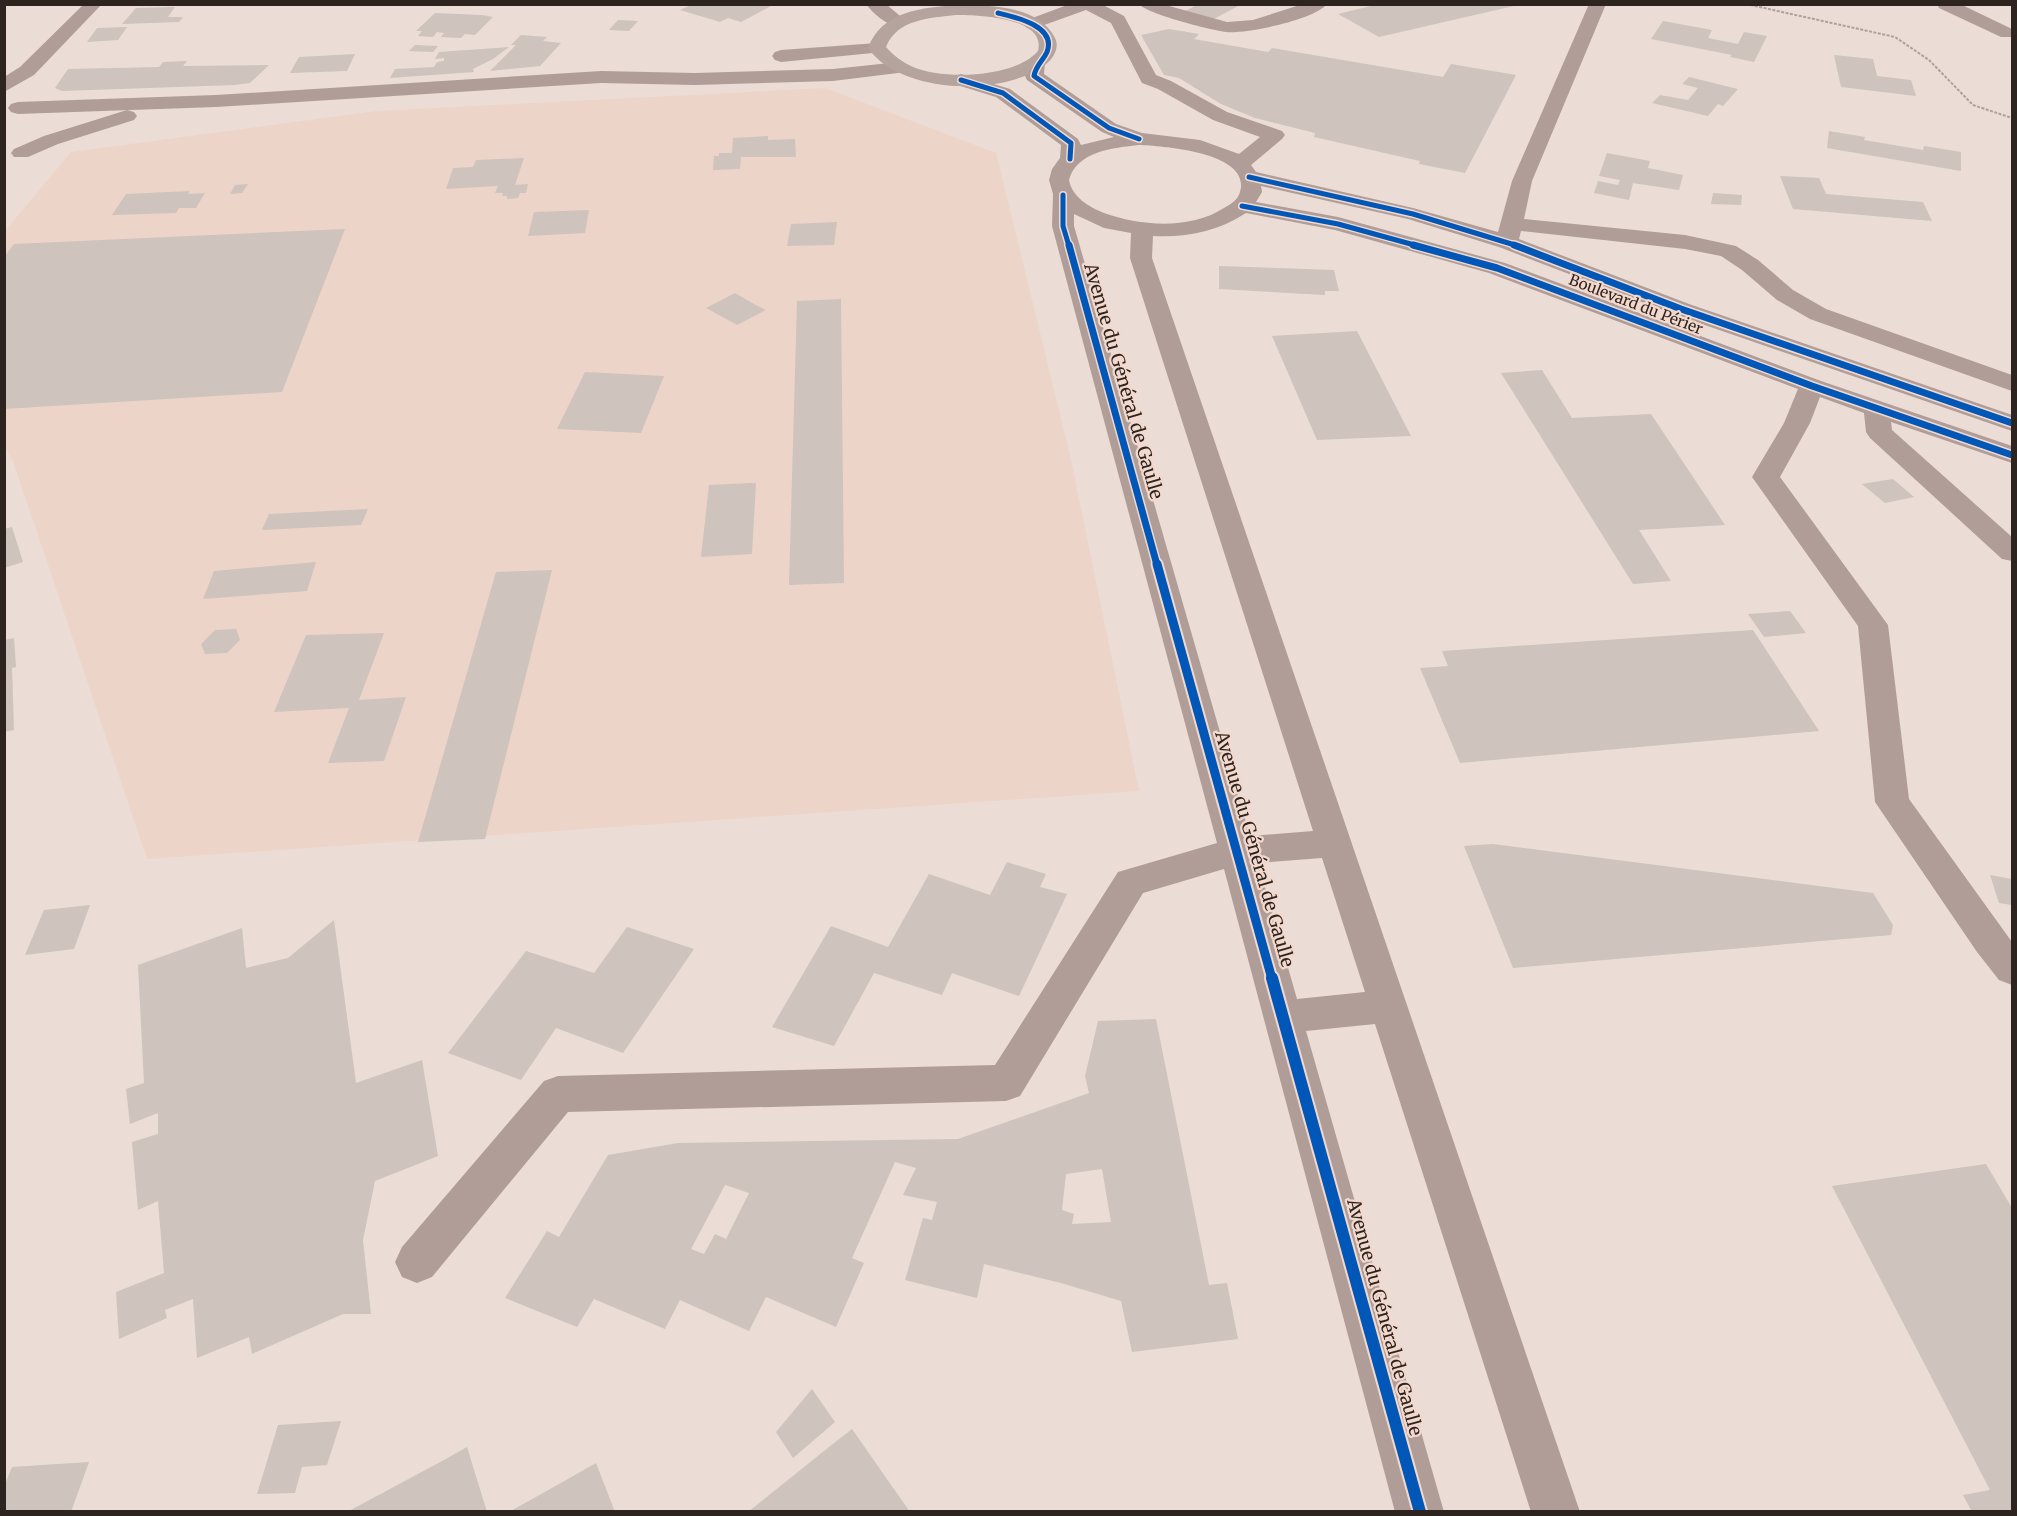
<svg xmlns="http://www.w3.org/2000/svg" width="2017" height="1516" font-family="Merriweather,serif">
<rect width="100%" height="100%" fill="#ebdcd5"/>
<!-- built -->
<path fill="#edd4c8" d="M 825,88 L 996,153 L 1070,455 L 1139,791 L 147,859 L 13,461 L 5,447 L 5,231 L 71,152 L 377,111 Z"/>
<!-- building -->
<g fill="#cec3bd" fill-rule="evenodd">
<path d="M 1379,4 L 1517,4 L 1518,5 L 1379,37 L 1338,14 Z"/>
<path d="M 685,5 L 766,5 L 771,6 L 741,22 L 728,18 L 720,22 L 680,10 L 689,6 Z"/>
<path d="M 1197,5 L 1240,5 L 1212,20 L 1183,12 Z"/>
<path d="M 175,7 L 168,17 L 183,17 L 179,22 L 122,24 L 136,8 Z"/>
<path d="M 435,13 L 482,15 L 493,17 L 475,35 L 465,34 L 461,38 L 441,37 L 444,33 L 437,32 L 433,37 L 418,36 L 422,31 L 416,31 Z"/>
<path d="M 618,20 L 638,21 L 629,31 L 609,30 Z"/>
<path d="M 1663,21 L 1712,30 L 1708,38 L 1738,44 L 1744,32 L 1767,36 L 1754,62 L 1730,57 L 1732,55 L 1651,39 Z"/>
<path d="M 127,27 L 118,40 L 87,42 L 97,28 Z"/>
<path d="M 1169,29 L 1199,34 L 1194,39 L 1268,52 L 1272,48 L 1443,77 L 1451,64 L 1516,75 L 1465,173 L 1419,164 L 1420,161 L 1314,137 L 1315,133 L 1255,118 L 1221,104 L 1179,78 L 1164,75 L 1141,35 Z"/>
<path d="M 521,35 L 547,37 L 543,41 L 561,43 L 540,66 L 490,71 L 516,45 L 511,45 Z"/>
<path d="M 415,45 L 438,46 L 433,52 L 409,51 Z"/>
<path d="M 509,47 L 493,59 L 473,69 L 474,72 L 390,78 L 395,69 L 434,67 L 437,62 L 444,61 L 444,58 L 435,59 L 439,52 Z"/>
<path d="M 355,54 L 347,71 L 290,73 L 299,57 Z"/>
<path d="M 1834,55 L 1873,59 L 1877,76 L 1911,80 L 1916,96 L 1841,87 Z"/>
<path d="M 187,61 L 183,66 L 269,65 L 250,83 L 235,85 L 62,91 L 55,88 L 68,69 L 159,67 L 163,62 Z"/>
<path d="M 1689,77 L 1738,89 L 1723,106 L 1718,104 L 1708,116 L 1652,103 L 1660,95 L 1688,100 L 1698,88 L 1682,84 Z"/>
<path d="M 1829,131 L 1865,137 L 1864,140 L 1923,150 L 1924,146 L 1961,152 L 1961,171 L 1827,148 Z"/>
<path d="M 768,136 L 768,140 L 795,139 L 796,157 L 741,157 L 740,169 L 713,170 L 714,156 L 719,156 L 719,153 L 732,153 L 733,138 Z"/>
<path d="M 1607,153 L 1650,161 L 1648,168 L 1683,175 L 1679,190 L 1633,183 L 1629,200 L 1594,193 L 1598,181 L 1618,185 L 1620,180 L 1599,176 Z"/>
<path d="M 524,158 L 515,185 L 528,184 L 526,193 L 520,193 L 518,198 L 507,199 L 507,196 L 502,196 L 503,193 L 495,193 L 498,186 L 446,189 L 453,168 L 473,167 L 476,160 Z"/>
<path d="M 1780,176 L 1819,178 L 1826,194 L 1923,202 L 1932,221 L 1793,209 Z"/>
<path d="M 248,184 L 242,193 L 230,194 L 235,185 Z"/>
<path d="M 190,191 L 188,194 L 205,193 L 196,208 L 179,208 L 176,213 L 112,215 L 126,194 Z"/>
<path d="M 1713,193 L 1742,195 L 1741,205 L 1711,204 Z"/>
<path d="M 589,210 L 585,233 L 528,236 L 534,212 Z"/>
<path d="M 837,222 L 834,245 L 787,246 L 791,224 Z"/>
<path d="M 345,229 L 282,392 L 4,409 L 4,257 L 14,244 Z"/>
<path d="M 1219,266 L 1334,270 L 1339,291 L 1325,291 L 1325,295 L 1219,289 Z"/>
<path d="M 735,293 L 754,304 L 766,310 L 737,325 L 706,308 Z"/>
<path d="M 841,299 L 844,583 L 789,585 L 797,301 Z"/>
<path d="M 1357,331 L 1411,436 L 1317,440 L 1272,336 Z"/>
<path d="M 1542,370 L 1572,418 L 1651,414 L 1725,525 L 1639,530 L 1671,581 L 1633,584 L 1501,373 Z"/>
<path d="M 585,372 L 664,376 L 641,433 L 557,429 Z"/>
<path d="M 1893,479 L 1914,497 L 1885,503 L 1862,484 Z"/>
<path d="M 750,483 L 756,483 L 752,554 L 701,557 L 709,485 Z"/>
<path d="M 368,509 L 361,525 L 262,530 L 269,514 Z"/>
<path d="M 12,527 L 23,562 L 4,568 L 4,529 Z"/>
<path d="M 316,562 L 307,591 L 203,599 L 214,571 Z"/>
<path d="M 552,570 L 485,839 L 418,842 L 496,572 Z"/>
<path d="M 1790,611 L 1806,633 L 1764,637 L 1748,614 Z"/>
<path d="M 236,629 L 240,640 L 227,653 L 205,654 L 201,644 L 215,630 Z"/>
<path d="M 1753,630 L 1819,731 L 1460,763 L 1420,668 L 1448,666 L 1442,651 Z"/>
<path d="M 384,633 L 359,700 L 406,697 L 384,761 L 328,763 L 349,708 L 274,712 L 306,635 Z"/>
<path d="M 14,638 L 16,667 L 12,668 L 14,730 L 4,732 L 4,640 Z"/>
<path d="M 1493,844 L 1873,893 L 1893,925 L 1891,935 L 1513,968 L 1464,846 Z"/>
<path d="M 1007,862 L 1046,874 L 1040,887 L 1067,894 L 1019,996 L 952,973 L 942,995 L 874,973 L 834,1046 L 772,1027 L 831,926 L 888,947 L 929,874 L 990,895 Z"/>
<path d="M 1990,875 L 2012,879 L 2012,905 L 1999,903 Z"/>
<path d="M 90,905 L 74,949 L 25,955 L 44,910 Z"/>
<path d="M 334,920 L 356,1083 L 422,1060 L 438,1156 L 375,1181 L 363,1240 L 371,1314 L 343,1314 L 252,1354 L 249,1337 L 197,1358 L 193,1299 L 165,1310 L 167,1318 L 119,1339 L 116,1292 L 164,1273 L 158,1201 L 138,1210 L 132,1142 L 158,1134 L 158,1113 L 130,1124 L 126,1089 L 144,1083 L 138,965 L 242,928 L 246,968 L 288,958 Z"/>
<path d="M 627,927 L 694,949 L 623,1053 L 556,1028 L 521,1080 L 448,1053 L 526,951 L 594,973 Z"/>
<path d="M 1156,1019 L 1209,1285 L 1227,1283 L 1238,1339 L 1132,1352 L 1121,1301 L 1061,1283 L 984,1264 L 977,1298 L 905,1280 L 923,1218 L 932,1220 L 937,1202 L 903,1195 L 916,1168 L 895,1162 L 852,1258 L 864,1263 L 836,1327 L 766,1297 L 749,1331 L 680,1300 L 665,1329 L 594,1299 L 577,1327 L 505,1298 L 547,1231 L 559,1237 L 608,1155 L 678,1143 L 958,1139 L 1089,1093 L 1085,1076 L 1098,1021 ZM 1102,1169 L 1111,1222 L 1072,1224 L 1074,1214 L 1062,1210 L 1066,1174 ZM 725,1185 L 749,1193 L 726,1239 L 715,1234 L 704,1254 L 691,1249 Z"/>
<path d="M 1986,1164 L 2012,1208 L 2012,1512 L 1972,1512 L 1963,1495 L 1990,1490 L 1832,1186 Z"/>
<path d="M 812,1389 L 835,1422 L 793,1458 L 776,1432 Z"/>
<path d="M 341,1421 L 327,1465 L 302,1467 L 295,1493 L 257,1494 L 278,1425 Z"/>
<path d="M 852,1429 L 910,1512 L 748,1512 L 829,1447 Z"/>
<path d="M 467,1447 L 487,1512 L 347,1512 L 444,1460 Z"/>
<path d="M 89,1462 L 71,1512 L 4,1512 L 4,1487 L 12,1467 Z"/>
<path d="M 596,1463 L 615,1512 L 509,1512 L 568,1479 Z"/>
</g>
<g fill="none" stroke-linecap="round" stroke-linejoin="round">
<!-- path -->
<path stroke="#aea09a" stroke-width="2" stroke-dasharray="3 1.5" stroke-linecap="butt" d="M 1746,4 L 1895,37 L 1929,60 L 1973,105 L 2012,118"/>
<!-- minor -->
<g fill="#b09d97" fill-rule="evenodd">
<path d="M 84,4 L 102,4 L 34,75 L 4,92 L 4,77 L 20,67 Z"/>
<path d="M 866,4 L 886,4 L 907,22 L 904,26 C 891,29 874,15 866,4 Z"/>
<path d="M 1070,4 L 1101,4 L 1124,16 L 1156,75 L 1171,81 L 1227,112 L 1282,131 L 1285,135 L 1282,139 L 1251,165 L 1256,172 L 1413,208 L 1498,232 L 1512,181 L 1589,4 L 1606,4 L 1532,181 L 1524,219 L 1685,235 L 1736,246 L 1758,260 L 1793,290 L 1826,309 L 2012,375 L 2012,391 L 1810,319 L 1777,300 L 1742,270 L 1721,256 L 1685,249 L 1521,231 L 1519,239 L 1689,304 L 2012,415 L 2012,431 L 1673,314 L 1499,247 L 1408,219 L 1261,186 L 1262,192 L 1256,202 L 1338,217 L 1505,263 L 1821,381 L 2012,446 L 2012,463 L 1891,422 L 1892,430 L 2012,537 L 2012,561 L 2002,559 L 1870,438 L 1866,432 L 1864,413 L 1820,397 L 1810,423 L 1780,477 L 1888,625 L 1909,799 L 2012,942 L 2012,985 L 1999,980 L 1977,952 L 1875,802 L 1858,626 L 1752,477 L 1784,423 L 1798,389 L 1489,273 L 1335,230 L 1246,213 C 1219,231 1185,238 1153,236 L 1152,258 L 1580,1512 L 1531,1512 L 1375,1024 L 1306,1031 L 1444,1512 L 1395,1512 L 1224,869 L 1143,893 L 1020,1096 L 1006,1101 L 568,1112 L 432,1277 L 417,1283 L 402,1277 L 395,1262 L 402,1247 L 544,1081 L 558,1076 L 995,1065 L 1118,872 L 1217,843 L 1052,226 L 1053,194 L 1049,180 L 1052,169 L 1060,158 L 1061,145 L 996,97 L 954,84 L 952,80 L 954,76 L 961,74 L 1010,89 L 1078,139 L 1081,145 L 1114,137 L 1102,132 L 1027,80 L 1025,76 L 1029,59 L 1043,59 L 1045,63 L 1044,74 L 1116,124 L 1142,133 L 1200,140 L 1239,154 L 1260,137 L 1213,120 L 1158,89 L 1142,83 L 1111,23 L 1086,10 L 1033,29 L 1027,28 L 1024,24 L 1027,20 ZM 1139,145 C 1162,146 1252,152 1240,192 C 1238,200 1231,204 1224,208 C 1190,230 1140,226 1104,213 C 1089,207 1072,197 1069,180 C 1077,151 1113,148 1139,145 ZM 1074,214 L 1104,228 L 1131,233 L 1130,258 L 1313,831 L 1250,836 L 1074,226 ZM 1322,858 L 1365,992 L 1297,999 L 1258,863 Z"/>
<path d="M 1139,4 L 1162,4 L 1227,22 L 1253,20 L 1303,4 L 1327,4 C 1314,20 1246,34 1226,32 C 1211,30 1147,14 1139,4 Z"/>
<path d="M 1937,4 L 1960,4 L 2012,29 L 2012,37 L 2001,37 L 1939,8 Z"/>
<path d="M 877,43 L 883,44 L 886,48 L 883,52 L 781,62 L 775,60 L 772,56 L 775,52 L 781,50 Z"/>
<path d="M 899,62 L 906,64 L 908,68 L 906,72 L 833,81 L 695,85 L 601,83 L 216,107 L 18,114 L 11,112 L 8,108 L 11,104 L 18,102 L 216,95 L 601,71 L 695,73 L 833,69 Z"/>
<path d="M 127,110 L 134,112 L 137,116 L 134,120 L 58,144 L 28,157 L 14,157 L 11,153 L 14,149 L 44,136 Z"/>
</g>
<!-- highway -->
<path fill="#b5a39d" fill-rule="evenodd" d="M 956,5 C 988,5 1039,5 1055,38 C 1060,48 1053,59 1045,65 C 1002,97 900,94 868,48 C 882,11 921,8 956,5 ZM 956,15 C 976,15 1047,17 1038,51 C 1015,78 943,80 913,67 C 902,62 894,56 886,47 C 897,19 930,18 956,15 Z"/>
<defs>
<g id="cycleway-far3">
<path d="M 998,13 C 1015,17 1057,26 1047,52 C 1043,61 1036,65 1034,76 L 1109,128 L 1139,139"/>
<path d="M 961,80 L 1003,93 L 1071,143 L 1070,159"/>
<path d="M 1249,177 L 1413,214 L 1518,246"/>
<path d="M 1063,195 L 1063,226 L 1069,246"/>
<path d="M 1242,206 L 1338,224 L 1418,246"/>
</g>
<g id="cycleway-far2">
<path d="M 1069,245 L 1157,565"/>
<path d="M 1413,245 L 1497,268 L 1812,386 L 2012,455"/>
<path d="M 1514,245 L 1681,309 L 2012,423"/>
</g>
<path id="cycleway-far1" d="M 1157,564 L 1272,979"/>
<path id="cycleway" d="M 1272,978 L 1420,1512"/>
</defs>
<!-- cycleway-far3 casing -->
<use href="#cycleway-far3" stroke="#f3d9cd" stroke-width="8"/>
<!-- cycleway-far2 casing -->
<use href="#cycleway-far2" stroke="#f3d9cd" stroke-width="10"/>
<!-- cycleway-far1 casing -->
<use href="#cycleway-far1" stroke="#f3d9cd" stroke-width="13"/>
<!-- cycleway casing -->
<use href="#cycleway" stroke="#f3d9cd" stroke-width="16"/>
<!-- cycleway-far3 -->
<use href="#cycleway-far3" stroke="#0057b8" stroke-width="5"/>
<!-- cycleway-far2 -->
<use href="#cycleway-far2" stroke="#0057b8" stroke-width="7"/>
<!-- cycleway-far1 -->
<use href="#cycleway-far1" stroke="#0057b8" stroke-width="9"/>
<!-- cycleway -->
<use href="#cycleway" stroke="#0057b8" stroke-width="12"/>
</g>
<g text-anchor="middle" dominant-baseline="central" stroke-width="4.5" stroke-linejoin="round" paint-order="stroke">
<!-- far-street labels -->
<g font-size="15" fill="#2d241f" stroke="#f3d9cd">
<text transform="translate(1636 304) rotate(21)">Boulevard du Périer</text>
</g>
<!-- street labels -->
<g font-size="18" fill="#2d241f" stroke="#f3d9cd">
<text transform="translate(1124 381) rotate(74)">Avenue du Général de Gaulle</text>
<text transform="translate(1255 849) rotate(74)">Avenue du Général de Gaulle</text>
<text transform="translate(1385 1317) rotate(75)">Avenue du Général de Gaulle</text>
</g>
</g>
<!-- border -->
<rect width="2017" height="1516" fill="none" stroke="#2d241f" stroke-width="12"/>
</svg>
